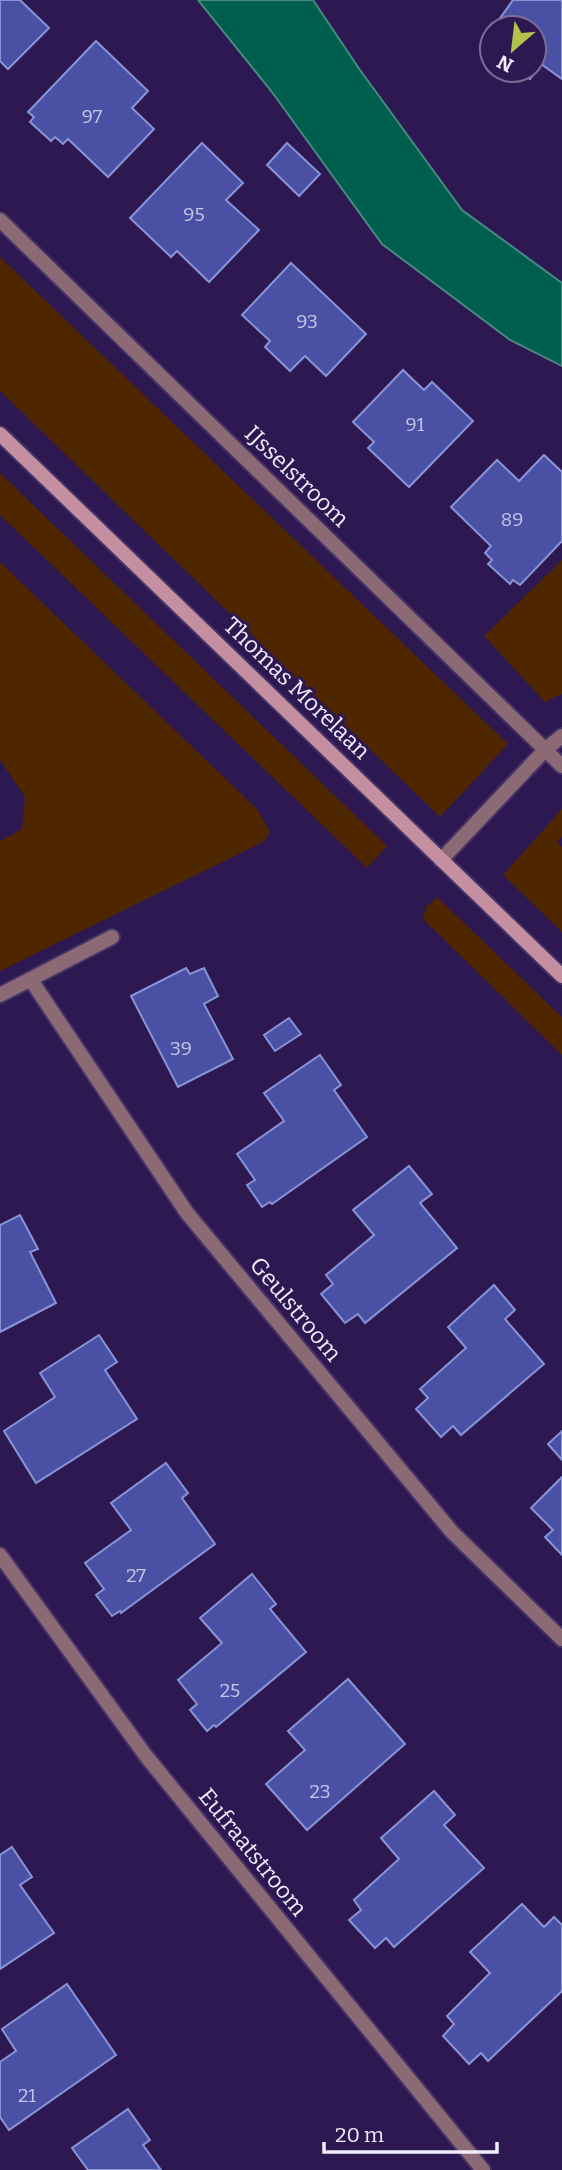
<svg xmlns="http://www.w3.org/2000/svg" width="562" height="2170" font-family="Bitter,serif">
<rect width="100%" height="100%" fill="#2e1852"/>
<!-- green -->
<g fill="#4e2600">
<path d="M 0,257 L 508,744 L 440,817 L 0,391 Z"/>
<path d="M 0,473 L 387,846 L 367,868 L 0,515 Z"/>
<path d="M 562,560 L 562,694 L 545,702 L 484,636 Z"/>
<path d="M 0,562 L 257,809 L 270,832 L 263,842 L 0,971 L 0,841 L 22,829 L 25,797 L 0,760 Z"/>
<path d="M 562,809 L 562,837 L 557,842 L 562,847 L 562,932 L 503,875 Z"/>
<path d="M 437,897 L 562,1017 L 562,1055 L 423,919 L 426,907 Z"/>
</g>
<!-- water -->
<path fill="#005e4f" stroke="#488983" stroke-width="2" d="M 198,0 L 313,0 L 360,70 L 462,210 L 562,283 L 562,366 L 510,340 L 382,244 L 272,92 Z"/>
<!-- building -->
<g fill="#4a51a5" stroke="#8994d8" stroke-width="2">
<path d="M 0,0 L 20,0 L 49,28 L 8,69 L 0,61 Z"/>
<path d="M 513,0 L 562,0 L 562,79 L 541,64 L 530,79 L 517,70 L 534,70 L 534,28 L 493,28 Z"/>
<path d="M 492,29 L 492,52 L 481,44 Z"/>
<path d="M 96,41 L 148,91 L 132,108 L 154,129 L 108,177 L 68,139 L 63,144 L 55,137 L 51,141 L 30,122 L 34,117 L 28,112 Z"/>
<path d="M 202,143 L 243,183 L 226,200 L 259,230 L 209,282 L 177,251 L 171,257 L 130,218 Z"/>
<path d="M 287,143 L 320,174 L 299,196 L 267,165 Z"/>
<path d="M 291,263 L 366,334 L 326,376 L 305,356 L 290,371 L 265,347 L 270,341 L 242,315 Z"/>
<path d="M 403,370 L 424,390 L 432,382 L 473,421 L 409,487 L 368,448 L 374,442 L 353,422 Z"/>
<path d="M 544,455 L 562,472 L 562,541 L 520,585 L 513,580 L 510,584 L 488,564 L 492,560 L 485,553 L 491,546 L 451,507 L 497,460 L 519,481 Z"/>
<path d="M 186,968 L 190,974 L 204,968 L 218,996 L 204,1004 L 233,1059 L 178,1087 L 131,996 Z"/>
<path d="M 289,1018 L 301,1034 L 275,1051 L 264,1035 Z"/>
<path d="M 320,1055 L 341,1085 L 334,1090 L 367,1137 L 272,1204 L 270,1202 L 262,1207 L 247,1185 L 255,1180 L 237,1154 L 284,1121 L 264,1093 Z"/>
<path d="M 409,1166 L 432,1194 L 420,1203 L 457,1248 L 365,1323 L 358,1314 L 345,1323 L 321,1294 L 333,1284 L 326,1275 L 374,1235 L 353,1210 Z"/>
<path d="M 20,1215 L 38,1249 L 30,1252 L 56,1303 L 0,1332 L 0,1225 Z"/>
<path d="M 494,1285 L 515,1310 L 505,1319 L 544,1364 L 461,1435 L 453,1426 L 441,1437 L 416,1409 L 428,1398 L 420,1389 L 466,1348 L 448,1327 Z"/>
<path d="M 99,1335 L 117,1362 L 105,1370 L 137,1419 L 36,1483 L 4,1431 L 55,1397 L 40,1373 Z"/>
<path d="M 562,1431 L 562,1460 L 548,1444 Z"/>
<path d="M 166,1463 L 188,1493 L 182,1498 L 215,1544 L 121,1613 L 120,1611 L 112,1616 L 96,1595 L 104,1589 L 85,1563 L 131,1530 L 111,1503 Z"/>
<path d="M 562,1477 L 562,1555 L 545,1537 L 553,1530 L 531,1508 Z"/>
<path d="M 252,1574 L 276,1604 L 270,1609 L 306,1652 L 216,1727 L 214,1725 L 207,1731 L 190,1710 L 197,1704 L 178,1680 L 222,1643 L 200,1618 Z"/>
<path d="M 348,1679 L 405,1744 L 307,1830 L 266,1784 L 305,1750 L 288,1731 Z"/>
<path d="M 434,1791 L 455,1815 L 444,1825 L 484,1868 L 394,1947 L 386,1938 L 375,1948 L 349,1920 L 361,1910 L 354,1900 L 399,1859 L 381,1838 Z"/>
<path d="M 12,1847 L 32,1877 L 20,1885 L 54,1933 L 0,1969 L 0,1855 Z"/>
<path d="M 522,1904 L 544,1927 L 554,1917 L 562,1925 L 562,1991 L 488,2061 L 481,2053 L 469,2064 L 443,2036 L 454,2024 L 447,2016 L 490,1973 L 470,1952 Z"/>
<path d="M 67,1984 L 116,2055 L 9,2130 L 0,2117 L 0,2062 L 16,2051 L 2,2029 Z"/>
<path d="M 128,2109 L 150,2140 L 143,2145 L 161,2170 L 88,2170 L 72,2148 Z"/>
</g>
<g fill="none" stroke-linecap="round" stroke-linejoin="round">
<defs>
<g id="street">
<path d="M 0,220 L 562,766"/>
<path d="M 441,860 L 545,750 L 562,736"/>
<path d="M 31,980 L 187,1213 L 452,1532 L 562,1639"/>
<path d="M 0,995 L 112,937"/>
<path d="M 0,1555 L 146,1756 L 483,2170"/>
</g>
<path id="secondary" d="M 0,434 L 562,976"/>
</defs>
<!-- street casing -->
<use href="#street" stroke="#453266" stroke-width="18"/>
<!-- secondary casing -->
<use href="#secondary" stroke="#453266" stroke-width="18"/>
<!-- street -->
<use href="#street" stroke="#8b6a75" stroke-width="14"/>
<!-- secondary -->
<use href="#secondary" stroke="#c58fa2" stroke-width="14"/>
</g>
<g text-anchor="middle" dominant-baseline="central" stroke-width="6" stroke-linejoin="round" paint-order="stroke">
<!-- number labels -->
<g font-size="19" fill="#c7c6e6">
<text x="92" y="116">97</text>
<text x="194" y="214">95</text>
<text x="307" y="321">93</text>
<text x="415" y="424">91</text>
<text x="512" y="519">89</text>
<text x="181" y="1048">39</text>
<text x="136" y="1575">27</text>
<text x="230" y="1690">25</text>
<text x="320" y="1791">23</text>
<text x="27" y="2095">21</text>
</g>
<!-- street labels -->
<g font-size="23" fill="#f1edfc" stroke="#2e1852">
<text transform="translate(297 476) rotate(44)">IJsselstroom</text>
<text transform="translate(297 688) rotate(44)">Thomas Morelaan</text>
<text transform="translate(296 1309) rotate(50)">Geulstroom</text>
<text transform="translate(253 1852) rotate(51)">Eufraatstroom</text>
</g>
</g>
<!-- north arrow -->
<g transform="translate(513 49) rotate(208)"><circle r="33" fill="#2e1852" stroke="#7c6d96" stroke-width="2"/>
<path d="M0-5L12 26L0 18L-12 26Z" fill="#b2c34c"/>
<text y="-10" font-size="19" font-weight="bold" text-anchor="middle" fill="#f1edfc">N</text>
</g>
<!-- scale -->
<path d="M324 2142v10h173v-10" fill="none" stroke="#f1edfc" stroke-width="3.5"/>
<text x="335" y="2142" font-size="21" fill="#f1edfc" stroke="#2e1852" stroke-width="5" paint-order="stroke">20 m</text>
</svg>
